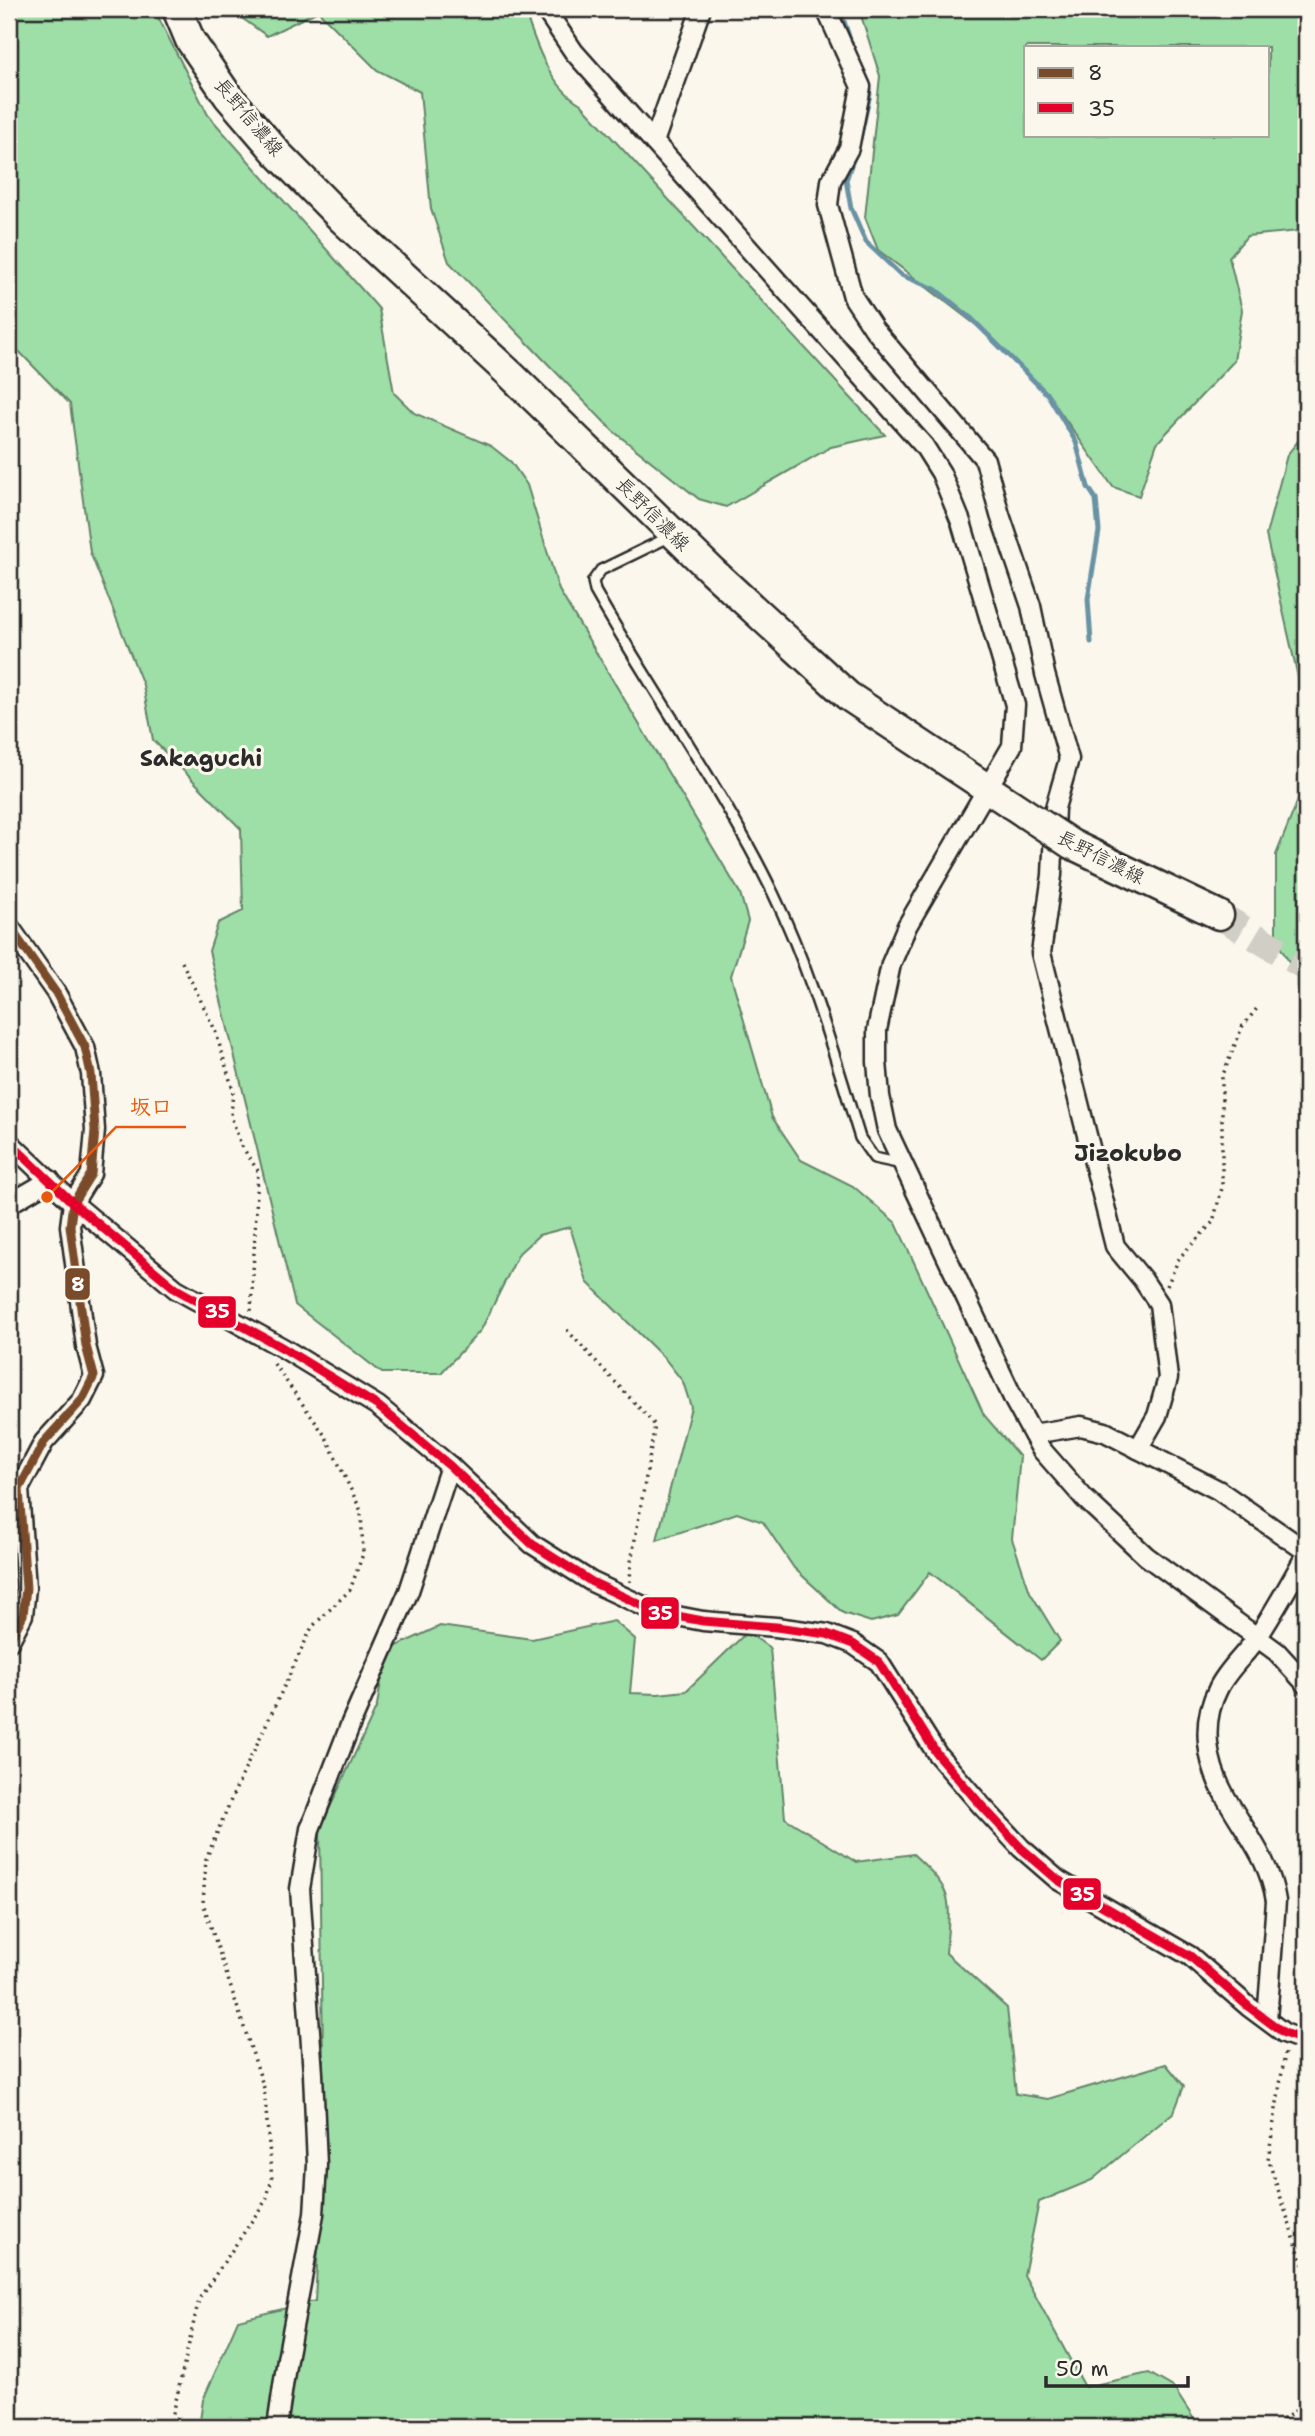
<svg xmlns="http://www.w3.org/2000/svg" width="1315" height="2436" font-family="'Shantell Sans','Klee One',sans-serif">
<rect width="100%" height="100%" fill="#fbf7ec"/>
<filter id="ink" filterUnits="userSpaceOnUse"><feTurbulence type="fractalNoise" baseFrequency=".0143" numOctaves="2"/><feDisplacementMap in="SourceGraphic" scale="14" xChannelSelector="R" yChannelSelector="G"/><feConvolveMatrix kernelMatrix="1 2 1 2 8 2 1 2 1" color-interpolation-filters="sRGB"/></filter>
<g filter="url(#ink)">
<!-- green -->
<g fill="#9edea7" stroke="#648469" stroke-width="2" fill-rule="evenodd">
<path d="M 9,9 L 154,9 L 208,115 L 379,309 L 394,393 L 414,413 L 491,446 L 511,462 L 527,485 L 559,590 L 740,893 L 748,921 L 731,976 L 772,1117 L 801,1160 L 853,1186 L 896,1223 L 984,1415 L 1020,1457 L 1012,1539 L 1030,1592 L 1060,1641 L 1041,1660 L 930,1572 L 898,1615 L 871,1622 L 843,1613 L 794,1568 L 763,1522 L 737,1513 L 657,1540 L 691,1407 L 683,1382 L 665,1359 L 587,1282 L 570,1227 L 539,1235 L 519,1253 L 481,1330 L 441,1373 L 382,1373 L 295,1305 L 209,951 L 218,923 L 243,911 L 241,829 L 153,740 L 143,685 L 90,552 L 70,404 L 9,341 Z"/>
<path d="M 229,9 L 524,9 C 535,42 549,86 581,104 L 885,435 L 831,447 L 726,507 L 699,499 L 613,431 L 449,262 L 431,209 L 420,92 L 377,70 L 318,11 L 267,36 Z"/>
<path d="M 859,9 L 1306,9 L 1306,238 L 1299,231 L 1247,236 L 1229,257 L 1242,310 L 1234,361 L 1157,443 L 1139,496 L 1113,487 L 1046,392 L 989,335 L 878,250 L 865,217 L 880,76 ZM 1026,47 L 1268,47 L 1268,135 L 1026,135 Z"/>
<path d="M 1306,431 L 1306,713 L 1266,535 L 1287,455 Z"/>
<path d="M 1306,780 L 1306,986 L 1304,987 L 1276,940 L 1276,855 Z"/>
<path d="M 614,1621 L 635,1639 L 630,1693 L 658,1694 L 686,1691 L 747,1632 L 770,1648 L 785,1818 L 856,1862 L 913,1854 C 956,1893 950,1899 946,1953 L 1007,2008 L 1016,2094 L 1048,2099 L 1166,2064 L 1184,2086 L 1174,2112 L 1092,2180 L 1039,2202 L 1024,2275 L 1085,2387 L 1149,2373 L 1173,2387 L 1199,2427 L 199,2427 L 203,2400 L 238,2320 L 315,2301 L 324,2138 L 320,1829 L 377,1706 L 386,1651 L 440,1626 L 532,1639 Z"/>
</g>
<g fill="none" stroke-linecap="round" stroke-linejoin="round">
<!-- stream -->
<g stroke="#6992a4" stroke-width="5">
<path d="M 840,9 L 854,52"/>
<path d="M 860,139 L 870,94 L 867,87"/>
<path d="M 856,151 L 846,180 L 851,208 L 866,242 L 901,275 L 935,289 L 972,319 L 1048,395 L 1076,442 L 1088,487 L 1096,499 L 1099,531 L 1088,599 L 1091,642"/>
</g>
<!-- primary-tunnel -->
<path stroke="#d1cec5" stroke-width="28" stroke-dasharray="28 14" stroke-linecap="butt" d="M 1219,915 L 1306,967"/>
<defs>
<path id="service" d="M 669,537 L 601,570 L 593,581 L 595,591 C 652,692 722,788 773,893 C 811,971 834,1055 860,1138 L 874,1158 L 902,1164"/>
<g id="minor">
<path d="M 545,9 L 574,52 L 924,446 L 941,473 L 961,522 L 1015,705 L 1012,746 L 907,926 L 891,964 L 877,1030 L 877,1062 L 880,1096 L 887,1130 L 1015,1402 L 1041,1449 L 1084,1498 L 1146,1556 L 1277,1652 L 1306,1684"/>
<path d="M 826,9 L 861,87 L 849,148 L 831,181 L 828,205 L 853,297 L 874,329 L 985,460 L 1000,515 L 1031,606 L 1045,674 L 1069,759 L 1055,808 L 1052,875 L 1041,953 L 1115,1246 L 1143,1280 L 1159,1304 L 1168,1378 L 1157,1416 L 1138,1449"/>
<path d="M 654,142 L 701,9"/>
<path d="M 9,926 L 56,993 L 85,1047 L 91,1074 L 95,1130 L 91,1174 L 73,1203 L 70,1226 L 86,1346 L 94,1376 L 82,1400 L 44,1442 L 19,1489 L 26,1588 L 23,1615 L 9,1642"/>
<path d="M 9,1142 L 73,1203 L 176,1289 L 283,1348 L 378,1406 L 450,1466 L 532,1544 L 592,1582 L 656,1612 L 703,1621 L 776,1627 L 827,1634 L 853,1644 L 879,1662 L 937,1754 L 981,1805 L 1021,1848 L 1058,1880 L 1190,1956 L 1249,2007 L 1284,2033 L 1306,2041"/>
<path d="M 9,1204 L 50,1180"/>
<path d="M 1033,1434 L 1081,1426 L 1105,1432 L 1218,1490 L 1306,1551"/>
<path d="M 1267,2020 L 1276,1901 C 1270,1860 1244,1830 1225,1796 C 1207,1763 1200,1724 1218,1689 C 1227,1670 1245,1655 1257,1638 C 1275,1611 1290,1583 1306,1555"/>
<path d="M 277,2427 L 287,2359 L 314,2214 L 317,2165 L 313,2074 L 300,1889 L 310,1829 L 351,1723 L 409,1591 L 450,1466"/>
</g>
<g id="primary">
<path d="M 177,9 L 190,40 L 228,96 L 277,153 L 342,219 L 512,376 L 712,571 L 848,696 L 1038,822"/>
<path d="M 1071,844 L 1219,915"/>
</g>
</defs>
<!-- service casing -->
<use href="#service" stroke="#2b2b2b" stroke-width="14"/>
<!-- minor casing -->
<use href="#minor" stroke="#2b2b2b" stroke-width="23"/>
<!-- primary casing -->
<use href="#primary" stroke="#2b2b2b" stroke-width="33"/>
<!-- path -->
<g stroke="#2b2b2b" stroke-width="3.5" stroke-dasharray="2 5" stroke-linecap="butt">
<path d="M 182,962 L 215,1030 L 233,1090 L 231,1116 L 241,1145 L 258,1171 L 251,1312"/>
<path d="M 1167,1286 L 1179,1258 L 1213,1222 L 1222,1188 L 1222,1077 L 1242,1027 L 1258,1007"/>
<path d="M 567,1330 L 655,1425 L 631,1562 L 630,1582"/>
<path d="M 1285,2053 L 1268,2159 L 1306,2274"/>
<path d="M 14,2427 L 17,2427"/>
<path d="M 170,2427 L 199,2299 L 266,2200 L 272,2179 L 264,2088 L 203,1903 L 206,1859 L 233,1795 L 312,1627 L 350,1590 L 363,1554 L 361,1511 L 326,1437 L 274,1364"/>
<path d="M 1287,2427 L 1284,2419 L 1306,2403"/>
</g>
<!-- service -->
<use href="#service" stroke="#fbf7ec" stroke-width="9"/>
<!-- minor -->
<use href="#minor" stroke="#fbf7ec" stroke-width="18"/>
<!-- primary -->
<use href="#primary" stroke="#fbf7ec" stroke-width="28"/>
<defs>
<path id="primary-bridge" d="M 1038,822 L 1071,844"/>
</defs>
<!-- primary-bridge casing -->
<use href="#primary-bridge" stroke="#2b2b2b" stroke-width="33" stroke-linecap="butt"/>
<!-- primary-bridge -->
<use href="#primary-bridge" stroke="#fbf7ec" stroke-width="28"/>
<defs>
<path id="bus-1" d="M 9,926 L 56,993 L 85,1047 L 91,1074 L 95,1130 L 91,1174 L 73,1203 L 70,1226 L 86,1346 L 94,1376 L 82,1400 L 44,1442 L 19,1489 L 26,1588 L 23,1615 L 9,1642"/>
<path id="bus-2" d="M 9,1142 L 73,1203 L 176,1289 L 283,1348 L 378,1406 L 450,1466 L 532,1544 L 592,1582 L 656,1612 L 703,1621 L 776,1627 L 827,1634 L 853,1644 L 879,1662 L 937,1754 L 981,1805 L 1021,1848 L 1058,1880 L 1190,1956 L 1249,2007 L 1284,2033 L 1306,2041"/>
</defs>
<!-- bus-1 casing -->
<use href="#bus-1" stroke="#fbf7ec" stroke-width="14"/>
<!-- bus-2 casing -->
<use href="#bus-2" stroke="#fbf7ec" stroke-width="14"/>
<!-- bus-1 -->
<use href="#bus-1" stroke="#7a4b2a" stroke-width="9"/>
<!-- bus-2 -->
<use href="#bus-2" stroke="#e4002b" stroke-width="9"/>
</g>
</g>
<g text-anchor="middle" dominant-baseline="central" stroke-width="6" stroke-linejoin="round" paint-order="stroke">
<!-- street labels -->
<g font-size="19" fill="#2b2b2b" stroke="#fbf7ec">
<text transform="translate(249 117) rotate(50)">長野信濃線</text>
<text transform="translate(653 514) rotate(45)">長野信濃線</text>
<text transform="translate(1101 857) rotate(27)">長野信濃線</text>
</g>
<!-- quarter labels -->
<g font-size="23" font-weight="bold" fill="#2b2b2b" stroke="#fbf7ec">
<text x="201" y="758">Sakaguchi</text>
<text x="1128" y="1153">Jizokubo</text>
</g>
</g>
<!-- callouts -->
<path fill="none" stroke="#e8590c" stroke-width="2.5" d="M47 1197L116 1127H186"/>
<circle fill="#e8590c" stroke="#fbf7ec" stroke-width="2.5" cx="47" cy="1197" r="7"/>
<g font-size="21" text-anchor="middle" font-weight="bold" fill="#e8590c" stroke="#fbf7ec" stroke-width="6" stroke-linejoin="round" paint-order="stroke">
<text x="151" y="1114">坂口</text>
</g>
<g stroke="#fbf7ec" stroke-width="2.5">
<rect x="64" y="1267" width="27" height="34" rx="7" fill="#7a4b2a"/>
<rect x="197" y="1295" width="40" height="34" rx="7" fill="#e4002b"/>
<rect x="640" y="1596" width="40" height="34" rx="7" fill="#e4002b"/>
<rect x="1062" y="1877" width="40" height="34" rx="7" fill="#e4002b"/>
</g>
<g font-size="19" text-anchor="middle" font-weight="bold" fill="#fff">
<text x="78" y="1291">8</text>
<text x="217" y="1318">35</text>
<text x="660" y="1620">35</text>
<text x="1082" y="1901">35</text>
</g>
<!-- margin -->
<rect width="1315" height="2436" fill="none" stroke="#fbf7ec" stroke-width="35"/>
<rect x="18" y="18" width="1280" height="2401" fill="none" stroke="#2b2b2b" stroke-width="2.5" filter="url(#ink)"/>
<!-- legend -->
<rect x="1024" y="46" width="245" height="91" fill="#fbf7ec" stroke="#a8a59f" stroke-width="2"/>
<rect x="1038" y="68" width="35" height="10" fill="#7a4b2a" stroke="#a8a59f" stroke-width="2"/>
<text x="1088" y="80" font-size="21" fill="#2b2b2b">8</text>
<rect x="1038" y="103" width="35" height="10" fill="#e4002b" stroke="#a8a59f" stroke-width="2"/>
<text x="1088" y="116" font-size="21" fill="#2b2b2b">35</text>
<!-- scale -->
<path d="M1046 2376v10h142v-10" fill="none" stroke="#2b2b2b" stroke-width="3.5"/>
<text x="1056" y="2376" font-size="21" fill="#2b2b2b" stroke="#fbf7ec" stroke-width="5" paint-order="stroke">50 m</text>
</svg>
